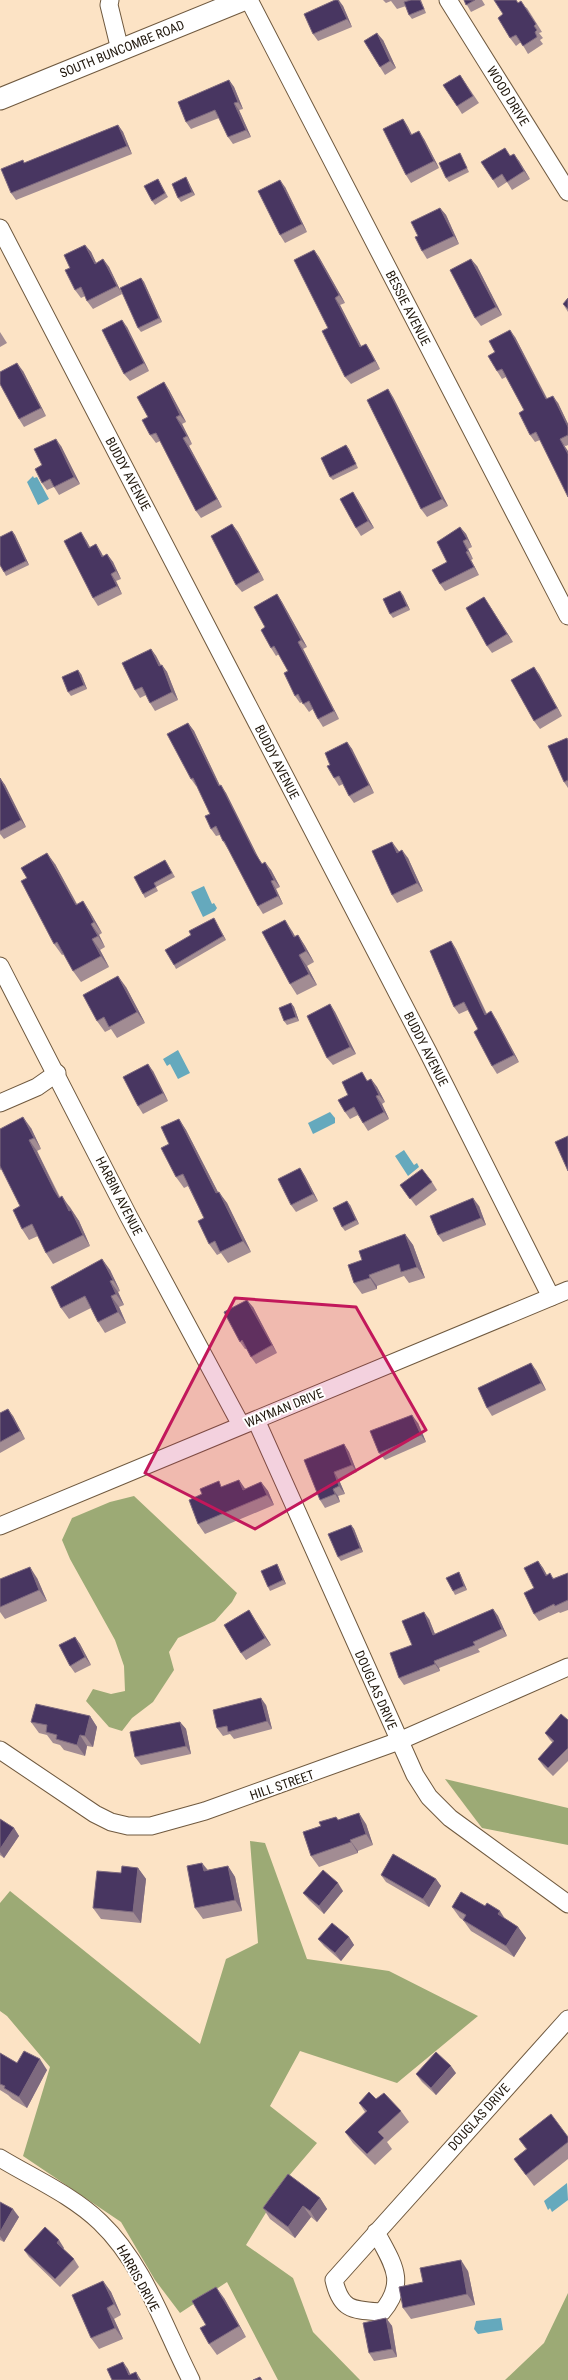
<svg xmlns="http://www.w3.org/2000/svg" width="568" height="2380" font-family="'Roboto Condensed',sans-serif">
<rect width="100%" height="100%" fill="#fce3c5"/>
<!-- forest -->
<g fill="#9caa75">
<path d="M 134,1496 L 237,1593 L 232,1602 L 215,1621 L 178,1638 L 169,1652 L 174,1670 L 153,1702 L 132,1718 L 122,1731 L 109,1727 L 86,1701 L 93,1689 L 111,1694 L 125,1691 L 124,1666 L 115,1640 L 70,1559 L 62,1540 L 72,1518 L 110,1502 Z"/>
<path d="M 445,1779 L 568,1808 L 568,1845 L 482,1828 Z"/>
<path d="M 250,1841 L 265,1843 L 307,1959 L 389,1971 L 478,2016 L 397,2083 L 300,2051 L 270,2106 L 317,2143 L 288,2177 L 246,2245 L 293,2278 L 313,2332 L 360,2380 L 278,2380 L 227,2282 L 180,2313 L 155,2280 L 121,2222 L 23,2156 L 50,2067 L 7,2016 L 0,2011 L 0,1903 L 10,1891 L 200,2044 L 226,1959 L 258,1943 Z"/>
<path d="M 568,2293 L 568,2380 L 505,2380 L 544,2343 Z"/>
</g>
<!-- water -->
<g fill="#65a9bd">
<path d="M 33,476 L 34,478 L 37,477 L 49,499 L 38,505 L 27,482 Z"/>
<path d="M 204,886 L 212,904 L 214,903 L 217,908 L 215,911 L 203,917 L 191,892 Z"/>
<path d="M 178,1050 L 190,1073 L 178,1079 L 170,1064 L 167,1066 L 163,1059 Z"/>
<path d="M 330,1112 L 335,1118 L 335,1123 L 313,1134 L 308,1123 Z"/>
<path d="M 404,1150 L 414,1165 L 417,1163 L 419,1167 L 408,1176 L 395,1156 Z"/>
<path d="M 567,2183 L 568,2200 L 552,2212 L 550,2208 L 548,2210 L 544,2201 Z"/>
<path d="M 501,2318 L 503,2330 L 478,2334 L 474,2329 L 476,2321 Z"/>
</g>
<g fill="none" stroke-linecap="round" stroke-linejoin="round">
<defs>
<g id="minor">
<path d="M 110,0 L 109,5 L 120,50"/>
<path d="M 249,0 L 568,616"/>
<path d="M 448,0 L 568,192"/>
<path d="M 0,228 L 428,1052 L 551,1297"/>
<path d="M 0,966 L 129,1217 L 241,1425"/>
<path d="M 0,1103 L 37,1087 L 57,1073"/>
<path d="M 256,1420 L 415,1775 L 429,1797 L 450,1818 L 568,1904"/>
<path d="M 0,1526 L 568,1290"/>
<path d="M 0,1750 L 95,1814 L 111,1822 L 128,1826 L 151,1826 L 205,1811 L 399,1741 L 568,1667"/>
<path d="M 0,2158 C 33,2178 72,2195 100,2222 C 144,2264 164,2327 191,2380"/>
<path d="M 376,2232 C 392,2263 408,2281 382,2312 C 353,2310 341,2311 334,2280 L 568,2019"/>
</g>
<path id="major" d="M 0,99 L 243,0"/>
</defs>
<!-- minor casing -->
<use href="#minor" stroke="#6f593f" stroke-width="19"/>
<!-- major casing -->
<use href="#major" stroke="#6f593f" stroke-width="23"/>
<!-- minor -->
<use href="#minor" stroke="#fff" stroke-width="17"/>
<!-- major -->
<use href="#major" stroke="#fff" stroke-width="21"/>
</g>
<!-- wall -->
<g fill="#a28c93">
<path d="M 335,0 L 339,0 L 343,6 L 352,27 L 318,41 L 313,34 Z"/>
<path d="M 383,0 L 421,0 L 426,13 L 412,19 L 409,15 L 406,6 L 397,9 L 391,1 L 386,3 Z"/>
<path d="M 464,0 L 482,0 L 485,5 L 471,12 Z"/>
<path d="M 518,3 L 527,8 L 542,32 L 539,33 L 543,38 L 540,40 L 543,44 L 528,54 L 521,42 L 516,46 L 510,38 L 503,14 Z"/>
<path d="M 383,40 L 396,68 L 385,75 L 380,67 Z"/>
<path d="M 460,75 L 479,103 L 462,114 L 457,106 Z"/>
<path d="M 229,80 L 234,87 L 243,109 L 239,110 L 251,137 L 233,144 L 228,137 L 219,118 L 191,129 L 186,122 Z"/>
<path d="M 403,119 L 408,127 L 412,135 L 424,139 L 439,168 L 411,183 L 406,175 Z"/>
<path d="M 118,125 L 123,132 L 132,154 L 16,200 L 11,193 L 24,163 Z"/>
<path d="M 460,153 L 462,157 L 469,172 L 449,182 L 446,178 Z"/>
<path d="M 510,156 L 519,161 L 530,179 L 512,190 L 507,182 L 498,188 L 493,180 Z"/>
<path d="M 158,179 L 168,197 L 155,205 L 152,201 Z"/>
<path d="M 188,181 L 195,195 L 181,202 L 178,198 Z"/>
<path d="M 285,187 L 307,232 L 285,243 L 280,235 Z"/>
<path d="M 440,208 L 446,215 L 459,244 L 427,259 L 422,251 L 418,236 Z"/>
<path d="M 85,245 L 91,252 L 96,263 L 103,259 L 109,267 L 122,294 L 93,309 L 87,301 L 85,296 L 81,298 L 75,290 L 70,268 Z"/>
<path d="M 314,250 L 319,257 L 345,303 L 340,305 L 361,347 L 366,344 L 371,352 L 380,369 L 351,384 L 345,377 L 328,328 Z"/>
<path d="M 477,266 L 502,315 L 481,326 L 475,318 Z"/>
<path d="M 141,278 L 144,282 L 162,322 L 141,332 L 138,328 Z"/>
<path d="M 568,298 L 568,312 L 563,304 Z"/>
<path d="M 127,327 L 149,371 L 130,381 L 124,374 Z"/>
<path d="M 0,332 L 7,343 L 0,347 Z"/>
<path d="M 515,337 L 547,398 L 558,403 L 568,424 L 568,445 L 566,446 L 540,440 L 535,442 L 530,435 L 524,410 L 506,377 L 502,379 L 497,371 L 495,352 Z"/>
<path d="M 23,371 L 46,416 L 24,427 L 19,419 Z"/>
<path d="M 164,382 L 169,390 L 186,422 L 182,424 L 192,444 L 189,446 L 222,507 L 201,518 L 196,511 L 160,441 L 156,443 L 150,435 L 148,417 Z"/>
<path d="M 393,397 L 448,506 L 427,517 L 421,509 Z"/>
<path d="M 346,445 L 349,449 L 358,468 L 333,480 L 330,477 Z"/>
<path d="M 61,446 L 80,484 L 59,495 L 54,487 L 47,490 L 42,483 L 42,465 Z"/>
<path d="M 358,500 L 374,528 L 361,536 L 356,528 Z"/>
<path d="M 232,524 L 238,532 L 264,580 L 242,592 L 236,585 Z"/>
<path d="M 460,527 L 466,534 L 472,547 L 468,549 L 473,559 L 471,560 L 479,575 L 445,591 L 440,584 Z"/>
<path d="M 12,531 L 15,535 L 29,565 L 6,576 L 4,572 Z"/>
<path d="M 86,540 L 90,547 L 96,544 L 103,556 L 107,554 L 113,562 L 121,579 L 116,581 L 122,594 L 98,606 L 93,598 Z"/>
<path d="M 277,594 L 282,602 L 307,647 L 303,649 L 339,719 L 323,727 L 318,719 L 313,709 L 309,712 L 302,702 L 300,703 L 295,696 L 288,671 L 279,654 L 276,656 L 271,648 L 265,627 Z"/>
<path d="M 403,595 L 410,610 L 393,618 L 390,614 Z"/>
<path d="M 484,597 L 513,642 L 492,653 L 487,646 Z"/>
<path d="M 151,649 L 156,656 L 161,665 L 162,665 L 167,672 L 178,700 L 155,711 L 150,703 L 146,695 L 140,698 L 135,690 Z"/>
<path d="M 81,674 L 87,689 L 71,696 L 68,692 Z"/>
<path d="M 539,674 L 562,716 L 540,729 L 534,721 Z"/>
<path d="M 188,723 L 194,731 L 220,786 L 226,793 L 260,861 L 262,864 L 271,870 L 280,887 L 276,889 L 283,904 L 263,914 L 258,906 L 229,849 L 228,849 L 223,841 L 220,835 L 216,836 L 211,829 L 210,814 L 197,786 L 196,786 L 191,779 Z"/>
<path d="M 568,740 L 568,788 L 564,782 Z"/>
<path d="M 347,742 L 352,749 L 374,793 L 354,803 L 349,796 L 343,784 L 339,786 L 334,778 L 330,765 Z"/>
<path d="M 0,778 L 5,785 L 26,827 L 4,839 L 0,834 Z"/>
<path d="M 398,850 L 399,852 L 408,858 L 423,891 L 397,903 L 392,895 Z"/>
<path d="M 167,863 L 175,877 L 156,887 L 158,891 L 145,898 L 143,894 Z"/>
<path d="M 55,864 L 77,904 L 83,901 L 90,912 L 102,933 L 99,935 L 105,947 L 100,950 L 109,967 L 81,982 L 73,971 L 64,954 L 62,955 L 54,944 Z"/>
<path d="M 216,922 L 226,940 L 176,969 L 174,965 L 191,935 Z"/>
<path d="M 292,931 L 295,936 L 298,935 L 305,946 L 314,962 L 307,966 L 317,985 L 297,995 L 290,984 Z"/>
<path d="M 451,941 L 456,949 L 487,1014 L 496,1019 L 519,1062 L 497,1074 L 492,1066 L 478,1029 L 468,1010 L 459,1014 L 454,1007 Z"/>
<path d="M 126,987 L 145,1023 L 117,1038 L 111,1029 L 105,1032 L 97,1021 Z"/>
<path d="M 291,1003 L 294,1007 L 299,1021 L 287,1025 L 284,1021 Z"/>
<path d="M 330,1004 L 335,1012 L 356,1054 L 333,1065 L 327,1058 Z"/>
<path d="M 153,1071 L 168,1101 L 143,1114 L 138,1106 Z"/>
<path d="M 371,1079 L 377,1087 L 385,1102 L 382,1104 L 389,1119 L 368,1131 L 358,1115 L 350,1119 L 345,1112 L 348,1095 Z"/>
<path d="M 179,1119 L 186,1130 L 218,1192 L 227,1203 L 251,1252 L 228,1263 L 221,1253 L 217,1255 L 209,1244 L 204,1218 L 188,1186 L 184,1188 L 176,1177 L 169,1144 Z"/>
<path d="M 31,1128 L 41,1149 L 37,1151 L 60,1197 L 70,1207 L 79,1221 L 90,1246 L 53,1264 L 46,1253 L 38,1236 L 29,1240 L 22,1229 L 20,1206 L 2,1169 L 0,1170 L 0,1129 Z"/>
<path d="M 300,1168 L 305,1176 L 318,1201 L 296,1212 L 291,1205 Z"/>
<path d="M 432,1182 L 437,1190 L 416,1206 L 400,1185 Z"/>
<path d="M 350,1205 L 359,1224 L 345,1231 L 342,1227 Z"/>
<path d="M 479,1206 L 486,1225 L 443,1242 L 438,1235 Z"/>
<path d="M 405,1234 L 413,1245 L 425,1278 L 409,1283 L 404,1276 L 377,1286 L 377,1289 L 362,1294 L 354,1283 L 362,1260 Z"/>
<path d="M 102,1259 L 110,1270 L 120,1291 L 118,1292 L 124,1305 L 119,1307 L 126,1323 L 105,1333 L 98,1322 L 91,1308 L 69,1319 L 61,1308 Z"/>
<path d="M 253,1307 L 277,1353 L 256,1364 L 251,1357 L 247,1349 L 245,1349 L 240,1342 Z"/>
<path d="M 536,1370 L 546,1390 L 492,1416 L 487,1408 Z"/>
<path d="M 0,1413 L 13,1416 L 25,1439 L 0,1453 Z"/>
<path d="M 418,1423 L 426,1442 L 385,1460 L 379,1453 Z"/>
<path d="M 344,1444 L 349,1452 L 357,1472 L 339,1480 L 345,1494 L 338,1496 L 340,1502 L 325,1508 L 320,1500 Z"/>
<path d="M 239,1480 L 245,1489 L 261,1482 L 268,1491 L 274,1505 L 205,1534 L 198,1524 L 223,1487 Z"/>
<path d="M 351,1525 L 354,1529 L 363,1552 L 341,1561 L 338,1557 Z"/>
<path d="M 538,1561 L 543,1568 L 547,1575 L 554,1578 L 568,1573 L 568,1610 L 560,1613 L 559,1612 L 539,1621 L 534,1614 L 534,1588 Z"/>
<path d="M 277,1564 L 279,1568 L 286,1584 L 270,1591 L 268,1587 Z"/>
<path d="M 459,1572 L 461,1576 L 467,1590 L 455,1595 L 453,1591 Z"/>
<path d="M 37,1578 L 47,1601 L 5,1619 L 0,1612 L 0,1579 Z"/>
<path d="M 493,1609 L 498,1616 L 507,1636 L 478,1649 L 480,1652 L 439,1668 L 440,1671 L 404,1685 L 399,1678 L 412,1645 L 429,1619 L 435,1634 Z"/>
<path d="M 249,1610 L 254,1618 L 271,1645 L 246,1660 L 241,1653 Z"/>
<path d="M 75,1637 L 80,1644 L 91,1665 L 75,1673 L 70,1666 Z"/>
<path d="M 266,1705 L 272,1729 L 234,1739 L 230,1734 L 223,1736 L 217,1728 Z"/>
<path d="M 90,1716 L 97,1727 L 93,1747 L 87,1746 L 85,1756 L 64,1750 L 60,1745 L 53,1743 L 47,1735 L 39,1733 L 31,1722 Z"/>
<path d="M 568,1720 L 568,1761 L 553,1776 L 544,1767 L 538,1759 L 553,1743 L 550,1740 L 545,1733 Z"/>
<path d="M 180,1722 L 186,1729 L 191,1754 L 141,1765 L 135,1757 Z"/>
<path d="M 0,1819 L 14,1828 L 19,1836 L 4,1858 L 0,1855 Z"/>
<path d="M 339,1820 L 366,1824 L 373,1845 L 358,1851 L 358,1853 L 319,1867 L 311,1856 Z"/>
<path d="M 202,1863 L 208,1870 L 228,1866 L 235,1877 L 242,1911 L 203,1919 L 195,1908 Z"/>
<path d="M 138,1868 L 146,1879 L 141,1923 L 101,1919 L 93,1908 L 121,1873 Z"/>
<path d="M 381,1875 L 436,1879 L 441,1886 L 429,1907 L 386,1882 Z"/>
<path d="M 343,1891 L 324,1914 L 309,1900 L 303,1893 Z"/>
<path d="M 452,1907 L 506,1919 L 518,1927 L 526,1938 L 514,1957 L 471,1931 L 463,1920 L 460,1918 Z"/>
<path d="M 349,1937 L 354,1945 L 341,1961 L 324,1946 L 318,1939 Z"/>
<path d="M 0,2053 L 17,2063 L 47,2070 L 27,2108 L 12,2099 L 8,2095 L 0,2090 Z"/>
<path d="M 456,2073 L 436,2095 L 422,2082 L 416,2074 Z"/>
<path d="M 376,2099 L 401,2111 L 409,2122 L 387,2142 L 392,2149 L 375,2165 L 353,2143 L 345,2132 L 365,2112 L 359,2103 Z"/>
<path d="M 568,2137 L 568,2159 L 534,2186 L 514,2159 L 526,2149 L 519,2139 Z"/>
<path d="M 320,2198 L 327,2209 L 317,2222 L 311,2217 L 295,2238 L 270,2219 L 263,2208 Z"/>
<path d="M 0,2202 L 19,2217 L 4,2242 L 0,2240 Z"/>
<path d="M 64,2248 L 63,2249 L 74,2259 L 79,2267 L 60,2287 L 29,2257 L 24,2250 Z"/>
<path d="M 468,2271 L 475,2305 L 411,2319 L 403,2308 L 423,2282 Z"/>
<path d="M 103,2281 L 111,2292 L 121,2315 L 114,2319 L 123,2339 L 99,2349 L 91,2338 Z"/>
<path d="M 224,2298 L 246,2337 L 217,2355 L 209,2344 L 206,2325 Z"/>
<path d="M 386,2318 L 392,2326 L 397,2357 L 374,2361 L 369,2353 Z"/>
</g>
<!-- shaded-wall -->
<g fill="#7e6a7f">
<path d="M 338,0 L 343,6 L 352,27 L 347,19 Z"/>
<path d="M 377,33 L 383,40 L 396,68 L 390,61 Z"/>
<path d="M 229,80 L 234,87 L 243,109 L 238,102 Z"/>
<path d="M 234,103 L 239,110 L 251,137 L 246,130 Z"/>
<path d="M 403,119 L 408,127 L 416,143 L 411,135 Z"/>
<path d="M 118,125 L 123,132 L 132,154 L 127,146 Z"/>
<path d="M 419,131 L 424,139 L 439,168 L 434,161 Z"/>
<path d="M 514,154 L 519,161 L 530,179 L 524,171 Z"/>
<path d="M 186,177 L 195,195 L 192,192 Z"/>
<path d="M 280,180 L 285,187 L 307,232 L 302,224 Z"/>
<path d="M 440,208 L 446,215 L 459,244 L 454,236 Z"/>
<path d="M 85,245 L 91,252 L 100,271 L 95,264 Z"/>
<path d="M 314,250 L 319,257 L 345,303 L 339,295 Z"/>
<path d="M 103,259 L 109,267 L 122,294 L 117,286 Z"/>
<path d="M 471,259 L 477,266 L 502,315 L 496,307 Z"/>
<path d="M 141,278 L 144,282 L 162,322 L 159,318 Z"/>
<path d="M 335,298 L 340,305 L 366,355 L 360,347 Z"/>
<path d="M 122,320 L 127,327 L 149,371 L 144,363 Z"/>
<path d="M 510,330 L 515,337 L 551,407 L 546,399 Z"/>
<path d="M 366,344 L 371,352 L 380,369 L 375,361 Z"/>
<path d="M 17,363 L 23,371 L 46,416 L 41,408 Z"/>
<path d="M 164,382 L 169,390 L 186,422 L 180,415 Z"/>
<path d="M 388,389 L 393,397 L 448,506 L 442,499 Z"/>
<path d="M 553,396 L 558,403 L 568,424 L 568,427 Z"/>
<path d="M 176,417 L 182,424 L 192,444 L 187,436 Z"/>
<path d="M 183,438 L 189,446 L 222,507 L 217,499 Z"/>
<path d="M 56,439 L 61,446 L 80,484 L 74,477 Z"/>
<path d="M 560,439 L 568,451 L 568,454 Z"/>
<path d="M 346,445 L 349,449 L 358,468 L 356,464 Z"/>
<path d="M 353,492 L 358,500 L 374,528 L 368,521 Z"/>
<path d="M 232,524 L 238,532 L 264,580 L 259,572 Z"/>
<path d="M 460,527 L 466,534 L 472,547 L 467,539 Z"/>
<path d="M 12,531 L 15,535 L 29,565 L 26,561 Z"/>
<path d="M 81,532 L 86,540 L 94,555 L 89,548 Z"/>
<path d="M 463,541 L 468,549 L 473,559 L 468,551 Z"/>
<path d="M 96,544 L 101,552 L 107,564 L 102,557 Z"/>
<path d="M 466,552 L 471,560 L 479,575 L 474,567 Z"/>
<path d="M 107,554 L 113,562 L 121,579 L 116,571 Z"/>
<path d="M 111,574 L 116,581 L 122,594 L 117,586 Z"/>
<path d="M 400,591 L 403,595 L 410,610 L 407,606 Z"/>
<path d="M 277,594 L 282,602 L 307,647 L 301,640 Z"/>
<path d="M 484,597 L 489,605 L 513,642 L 507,634 Z"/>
<path d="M 298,642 L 303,649 L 339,719 L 334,711 Z"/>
<path d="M 151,649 L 156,656 L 165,674 L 159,666 Z"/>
<path d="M 162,665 L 167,672 L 178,700 L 172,692 Z"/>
<path d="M 534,667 L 539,674 L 562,716 L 557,708 Z"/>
<path d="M 78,670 L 81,674 L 87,689 L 84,685 Z"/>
<path d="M 188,723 L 194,731 L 224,794 L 219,786 Z"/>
<path d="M 347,742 L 352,749 L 374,793 L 369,785 Z"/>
<path d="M 0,778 L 5,785 L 26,827 L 21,820 Z"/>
<path d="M 221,785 L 226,793 L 260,861 L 267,872 L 255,853 Z"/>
<path d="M 392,842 L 398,850 L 403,860 L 397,853 Z"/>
<path d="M 402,850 L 408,858 L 423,891 L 417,883 Z"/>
<path d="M 47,853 L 55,864 L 83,916 L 76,905 Z"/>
<path d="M 265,862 L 271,870 L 280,887 L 274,880 Z"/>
<path d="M 271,881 L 276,889 L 283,904 L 278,896 Z"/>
<path d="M 83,901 L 90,912 L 102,933 L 94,922 Z"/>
<path d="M 214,918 L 216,922 L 226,940 L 223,936 Z"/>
<path d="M 285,920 L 292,931 L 301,948 L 294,937 Z"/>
<path d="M 91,924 L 99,935 L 105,947 L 98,936 Z"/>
<path d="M 298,935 L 305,946 L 314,962 L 306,951 Z"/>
<path d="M 92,939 L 100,950 L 109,967 L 101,956 Z"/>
<path d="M 451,941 L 456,949 L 490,1022 L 485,1015 Z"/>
<path d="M 299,955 L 307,966 L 317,985 L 309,974 Z"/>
<path d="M 118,976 L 126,987 L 145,1023 L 137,1012 Z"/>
<path d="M 291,1003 L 294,1007 L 299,1021 L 296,1017 Z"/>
<path d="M 330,1004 L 335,1012 L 356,1054 L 350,1047 Z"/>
<path d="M 491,1011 L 496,1019 L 519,1062 L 514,1055 Z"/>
<path d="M 148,1064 L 153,1071 L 168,1101 L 163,1093 Z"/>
<path d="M 371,1079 L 377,1087 L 385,1102 L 379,1095 Z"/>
<path d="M 376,1096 L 382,1104 L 389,1119 L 384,1112 Z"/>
<path d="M 23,1117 L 31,1128 L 41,1149 L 34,1138 Z"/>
<path d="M 179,1119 L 186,1130 L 224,1204 L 216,1193 Z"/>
<path d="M 29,1140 L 37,1151 L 61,1201 L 54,1190 Z"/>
<path d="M 300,1168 L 305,1176 L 318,1201 L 313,1194 Z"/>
<path d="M 219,1192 L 227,1203 L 251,1252 L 243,1241 Z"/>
<path d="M 62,1196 L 79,1221 L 90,1246 L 83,1235 L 69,1211 Z"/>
<path d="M 473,1198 L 479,1206 L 486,1225 L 481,1218 Z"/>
<path d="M 347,1201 L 350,1205 L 359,1224 L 356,1220 Z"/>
<path d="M 405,1234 L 413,1245 L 425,1278 L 417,1267 Z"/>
<path d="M 102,1259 L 110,1270 L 120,1291 L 113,1280 Z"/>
<path d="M 369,1275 L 377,1286 L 377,1289 L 370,1278 Z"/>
<path d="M 110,1281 L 118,1292 L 124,1305 L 116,1294 Z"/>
<path d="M 111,1296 L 119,1307 L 126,1323 L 118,1312 Z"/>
<path d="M 247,1300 L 253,1307 L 277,1353 L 272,1345 Z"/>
<path d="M 531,1363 L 536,1370 L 546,1390 L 541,1383 Z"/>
<path d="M 8,1409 L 13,1416 L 25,1439 L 20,1431 Z"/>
<path d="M 412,1415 L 418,1423 L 426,1442 L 421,1435 Z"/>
<path d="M 344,1444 L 349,1452 L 357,1472 L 352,1465 Z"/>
<path d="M 334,1472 L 339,1480 L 345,1494 L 339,1486 Z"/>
<path d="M 239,1480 L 246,1490 L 243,1490 Z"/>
<path d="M 261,1482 L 268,1491 L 274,1505 L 267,1495 Z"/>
<path d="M 333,1489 L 338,1496 L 340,1502 L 335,1494 Z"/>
<path d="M 351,1525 L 354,1529 L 363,1552 L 360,1548 Z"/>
<path d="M 538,1561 L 543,1568 L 551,1583 L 546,1576 Z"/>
<path d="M 277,1564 L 279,1568 L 286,1584 L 283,1580 Z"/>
<path d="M 30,1567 L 37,1578 L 47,1601 L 39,1590 Z"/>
<path d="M 459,1572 L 461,1576 L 467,1590 L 464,1586 Z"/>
<path d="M 493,1609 L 498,1616 L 507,1636 L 502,1629 Z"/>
<path d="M 249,1610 L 254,1618 L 271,1645 L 265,1638 Z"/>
<path d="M 424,1612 L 429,1619 L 438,1642 L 433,1635 Z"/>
<path d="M 75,1637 L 80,1644 L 91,1665 L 85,1657 Z"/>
<path d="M 434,1661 L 439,1668 L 440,1671 L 435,1664 Z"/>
<path d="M 261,1698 L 266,1705 L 272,1729 L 267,1721 Z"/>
<path d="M 90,1716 L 97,1727 L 93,1747 L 85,1736 Z"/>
<path d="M 180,1722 L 186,1729 L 191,1754 L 186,1746 Z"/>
<path d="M 80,1735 L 87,1746 L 85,1756 L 77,1745 Z"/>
<path d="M 359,1813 L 366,1824 L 373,1845 L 366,1834 Z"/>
<path d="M 14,1828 L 19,1836 L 4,1858 L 0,1852 L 0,1849 Z"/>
<path d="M 350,1840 L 358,1851 L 358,1853 L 351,1842 Z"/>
<path d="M 202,1863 L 210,1874 L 204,1871 Z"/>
<path d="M 228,1866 L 235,1877 L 242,1911 L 235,1900 Z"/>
<path d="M 138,1868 L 146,1879 L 141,1923 L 133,1912 Z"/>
<path d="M 436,1879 L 441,1886 L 429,1907 L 423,1899 Z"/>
<path d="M 338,1883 L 343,1891 L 324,1914 L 319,1906 Z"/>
<path d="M 500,1911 L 507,1922 L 498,1914 Z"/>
<path d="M 518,1927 L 526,1938 L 514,1957 L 506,1946 Z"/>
<path d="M 349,1937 L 354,1945 L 341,1961 L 335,1953 Z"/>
<path d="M 40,2059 L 47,2070 L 27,2108 L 19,2097 Z"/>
<path d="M 451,2066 L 456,2073 L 436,2095 L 431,2088 Z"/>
<path d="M 320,2198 L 327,2209 L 317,2222 L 310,2211 Z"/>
<path d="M 303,2206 L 311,2217 L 295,2238 L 288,2227 Z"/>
<path d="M 13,2209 L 19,2217 L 4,2242 L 0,2236 L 0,2232 Z"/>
<path d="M 59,2240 L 64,2248 L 62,2250 L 57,2243 Z"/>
<path d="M 461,2260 L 468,2271 L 475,2305 L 467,2294 Z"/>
<path d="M 103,2281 L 111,2292 L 121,2315 L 114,2304 Z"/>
<path d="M 216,2287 L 224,2298 L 246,2337 L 239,2326 Z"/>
<path d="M 107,2308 L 114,2319 L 123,2339 L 115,2328 Z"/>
<path d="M 386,2318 L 392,2326 L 397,2357 L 392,2349 Z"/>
<path d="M 123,2362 L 128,2369 L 133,2380 L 129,2375 Z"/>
<path d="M 136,2372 L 141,2380 L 139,2380 Z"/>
</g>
<!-- building -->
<g fill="#483661" stroke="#7e6a7f">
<path d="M 335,0 L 338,0 L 347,19 L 313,34 L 304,14 Z"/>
<path d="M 411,0 L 420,0 L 424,9 L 409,15 L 404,2 Z"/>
<path d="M 464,0 L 475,0 L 466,5 Z"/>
<path d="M 494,0 L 516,0 L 518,3 L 521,1 L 536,24 L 534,26 L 537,30 L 535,32 L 537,37 L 523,46 L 516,35 L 510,38 L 498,18 L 503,14 Z"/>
<path d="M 377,33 L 390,61 L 380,67 L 364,41 Z"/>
<path d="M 460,75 L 473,96 L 457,106 L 443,85 Z"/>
<path d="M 229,80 L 238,102 L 234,103 L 246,130 L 228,137 L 215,110 L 186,122 L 178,102 Z"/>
<path d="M 403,119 L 411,135 L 419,131 L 434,161 L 406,175 L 383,129 Z"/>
<path d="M 118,125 L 127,146 L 11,193 L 1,169 L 23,160 L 24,163 Z"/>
<path d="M 505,148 L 510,156 L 514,154 L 524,171 L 507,182 L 502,174 L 493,180 L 481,162 Z"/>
<path d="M 460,153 L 467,168 L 446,178 L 439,163 Z"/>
<path d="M 186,177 L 192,192 L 178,198 L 172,184 Z"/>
<path d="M 158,179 L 165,193 L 152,201 L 144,186 Z"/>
<path d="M 280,180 L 302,224 L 280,235 L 258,191 Z"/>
<path d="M 440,208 L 454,236 L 422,251 L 415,237 L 418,236 L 411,222 Z"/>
<path d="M 85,245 L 95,264 L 103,259 L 117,286 L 87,301 L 81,287 L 75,290 L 65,270 L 70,268 L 64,255 Z"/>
<path d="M 314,250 L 339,295 L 335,298 L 360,347 L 366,344 L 375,361 L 345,377 L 322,331 L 328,328 L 294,260 Z"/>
<path d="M 471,259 L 496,307 L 475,318 L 450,270 Z"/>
<path d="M 141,278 L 159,318 L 138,328 L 120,288 Z"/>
<path d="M 568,298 L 568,309 L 563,304 Z"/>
<path d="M 122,320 L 144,363 L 124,374 L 102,330 Z"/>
<path d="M 510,330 L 546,399 L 553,396 L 568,427 L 568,435 L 560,439 L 568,454 L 568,497 L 536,432 L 530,435 L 519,413 L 524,410 L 502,369 L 497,371 L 488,356 L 495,352 L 489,341 Z"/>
<path d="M 17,363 L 41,408 L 19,419 L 0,384 L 0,372 Z"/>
<path d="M 164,382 L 180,415 L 176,417 L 187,436 L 183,438 L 217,499 L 196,511 L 156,433 L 150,435 L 142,420 L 148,417 L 137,397 Z"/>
<path d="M 388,389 L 442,499 L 421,509 L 367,400 Z"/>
<path d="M 56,439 L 74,477 L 54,487 L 50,479 L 42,483 L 35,469 L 42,465 L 34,449 Z"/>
<path d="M 346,445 L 356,464 L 330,477 L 321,458 Z"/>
<path d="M 353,492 L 368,521 L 356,528 L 340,499 Z"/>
<path d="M 232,524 L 259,572 L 236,585 L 211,536 Z"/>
<path d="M 460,527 L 467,539 L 463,541 L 468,551 L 466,552 L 474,567 L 440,584 L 432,570 L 447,562 L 437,542 Z"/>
<path d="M 12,531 L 26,561 L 4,572 L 0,565 L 0,537 Z"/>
<path d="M 81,532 L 89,548 L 96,544 L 102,557 L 107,554 L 116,571 L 111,574 L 117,586 L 93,598 L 64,541 Z"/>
<path d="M 400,591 L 407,606 L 390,614 L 383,599 Z"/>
<path d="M 277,594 L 301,640 L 298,642 L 334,711 L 318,719 L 309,701 L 303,704 L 298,694 L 295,696 L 284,673 L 288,671 L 274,646 L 271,648 L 261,630 L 265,627 L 254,607 Z"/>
<path d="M 484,597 L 507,634 L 487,646 L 466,608 Z"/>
<path d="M 151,649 L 159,666 L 162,665 L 172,692 L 150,703 L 142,687 L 135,690 L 122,663 Z"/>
<path d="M 534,667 L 557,708 L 534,721 L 511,680 Z"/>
<path d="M 78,670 L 84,685 L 68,692 L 62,677 Z"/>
<path d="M 188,723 L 219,786 L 221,785 L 255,853 L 262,864 L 265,862 L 274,880 L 271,881 L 278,896 L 258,906 L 224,841 L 223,841 L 216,826 L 211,829 L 205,816 L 210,814 L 193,778 L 191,779 L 167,734 Z"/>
<path d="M 567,738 L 568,740 L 568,780 L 564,782 L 548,746 Z"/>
<path d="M 347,742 L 369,785 L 349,796 L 339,776 L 334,778 L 327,766 L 330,765 L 325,753 Z"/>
<path d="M 0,778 L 21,820 L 0,831 Z"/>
<path d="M 392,842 L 397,853 L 402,850 L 417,883 L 392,895 L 372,851 Z"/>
<path d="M 47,853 L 76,905 L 83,901 L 94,922 L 91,924 L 98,936 L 92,939 L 101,956 L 73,971 L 57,942 L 54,944 L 21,881 L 27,878 L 21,868 Z"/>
<path d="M 165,860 L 172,873 L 154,883 L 156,887 L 143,894 L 134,877 Z"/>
<path d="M 214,918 L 223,936 L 174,965 L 165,950 L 191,935 L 189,931 Z"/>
<path d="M 285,920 L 294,937 L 298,935 L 306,951 L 299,955 L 309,974 L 290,984 L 262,932 Z"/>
<path d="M 451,941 L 485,1015 L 491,1011 L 514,1055 L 492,1066 L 474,1032 L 478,1029 L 464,1002 L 454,1007 L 430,951 Z"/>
<path d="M 118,976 L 137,1012 L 109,1027 L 104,1017 L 97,1021 L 83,995 Z"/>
<path d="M 291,1003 L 296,1017 L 284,1021 L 279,1008 Z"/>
<path d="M 330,1004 L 350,1047 L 327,1058 L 307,1016 Z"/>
<path d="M 148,1064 L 163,1093 L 138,1106 L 123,1077 Z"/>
<path d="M 362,1072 L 367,1081 L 371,1079 L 379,1095 L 376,1096 L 384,1112 L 363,1123 L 354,1107 L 345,1112 L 338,1100 L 348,1095 L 342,1082 Z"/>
<path d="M 23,1117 L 34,1138 L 29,1140 L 54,1190 L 59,1198 L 62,1196 L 69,1211 L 71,1210 L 83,1235 L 46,1253 L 32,1224 L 22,1229 L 13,1210 L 20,1206 L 0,1166 L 0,1129 Z"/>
<path d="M 179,1119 L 216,1193 L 219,1192 L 243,1241 L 220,1252 L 215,1241 L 209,1244 L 198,1221 L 204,1218 L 183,1174 L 176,1177 L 161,1148 L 169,1144 L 161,1127 Z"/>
<path d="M 568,1136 L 568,1171 L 555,1142 Z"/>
<path d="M 300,1168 L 313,1194 L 291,1205 L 278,1179 Z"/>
<path d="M 422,1169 L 432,1182 L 410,1199 L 400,1185 Z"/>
<path d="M 473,1198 L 481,1218 L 438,1235 L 430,1216 Z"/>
<path d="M 347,1201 L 356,1220 L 342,1227 L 333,1208 Z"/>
<path d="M 405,1234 L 417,1267 L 401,1272 L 399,1264 L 369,1275 L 370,1278 L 354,1283 L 348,1265 L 362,1260 L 359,1251 Z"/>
<path d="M 102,1259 L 113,1280 L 110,1281 L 116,1294 L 111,1296 L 118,1312 L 98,1322 L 85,1296 L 61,1308 L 51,1287 Z"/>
<path d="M 247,1300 L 272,1345 L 251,1357 L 242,1340 L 240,1342 L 224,1312 Z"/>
<path d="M 531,1363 L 541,1383 L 487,1408 L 478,1388 Z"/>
<path d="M 8,1409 L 20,1431 L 0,1442 L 0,1413 Z"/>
<path d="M 412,1415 L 421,1435 L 379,1453 L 370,1431 Z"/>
<path d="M 344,1444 L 352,1465 L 334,1472 L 339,1486 L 333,1489 L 335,1494 L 320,1500 L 304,1460 Z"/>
<path d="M 239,1480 L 243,1490 L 261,1482 L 267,1495 L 198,1524 L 189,1500 L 202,1494 L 200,1489 L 219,1481 L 221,1487 Z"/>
<path d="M 351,1525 L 360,1548 L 338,1557 L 328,1534 Z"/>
<path d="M 538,1561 L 546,1576 L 550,1573 L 553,1579 L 568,1573 L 568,1600 L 555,1606 L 554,1604 L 534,1614 L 524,1593 L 534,1588 L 524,1568 Z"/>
<path d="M 277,1564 L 283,1580 L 268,1587 L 261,1571 Z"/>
<path d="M 30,1567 L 39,1590 L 0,1607 L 0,1579 Z"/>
<path d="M 459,1572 L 464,1586 L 453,1591 L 446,1578 Z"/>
<path d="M 493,1609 L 502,1629 L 473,1642 L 475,1645 L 434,1661 L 435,1664 L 399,1678 L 390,1653 L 412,1645 L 402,1621 L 424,1612 L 433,1635 Z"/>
<path d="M 249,1610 L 265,1638 L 241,1653 L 224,1625 Z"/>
<path d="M 75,1637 L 85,1657 L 70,1666 L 59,1645 Z"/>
<path d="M 261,1698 L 267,1721 L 228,1732 L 227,1726 L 217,1728 L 213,1710 Z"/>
<path d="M 36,1704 L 90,1716 L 85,1736 L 80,1735 L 77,1745 L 56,1739 L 57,1735 L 46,1732 L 47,1725 L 31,1722 Z"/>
<path d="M 561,1714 L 568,1720 L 568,1748 L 548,1768 L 538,1759 L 554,1741 L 545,1733 Z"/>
<path d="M 180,1722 L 186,1746 L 135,1757 L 130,1732 Z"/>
<path d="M 359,1813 L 366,1834 L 350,1840 L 351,1842 L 311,1856 L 303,1832 L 321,1826 L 319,1822 L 336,1817 L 338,1820 Z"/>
<path d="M 0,1819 L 14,1828 L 0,1849 Z"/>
<path d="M 393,1854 L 436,1879 L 423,1899 L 381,1875 Z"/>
<path d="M 202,1863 L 204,1871 L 228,1866 L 235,1900 L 195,1908 L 187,1866 Z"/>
<path d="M 122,1866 L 138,1868 L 133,1912 L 93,1908 L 97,1871 L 121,1873 Z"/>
<path d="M 323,1870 L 338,1883 L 319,1906 L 303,1893 Z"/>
<path d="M 461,1892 L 485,1906 L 487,1903 L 500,1911 L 498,1914 L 518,1927 L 506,1946 L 463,1920 L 466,1915 L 452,1907 Z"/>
<path d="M 332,1923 L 349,1937 L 335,1953 L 318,1939 Z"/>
<path d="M 24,2051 L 40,2059 L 19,2097 L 4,2088 L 5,2086 L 0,2084 L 0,2053 L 17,2063 Z"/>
<path d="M 436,2052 L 451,2066 L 431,2088 L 416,2074 Z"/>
<path d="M 369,2092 L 376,2099 L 384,2093 L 401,2111 L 378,2132 L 384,2138 L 367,2154 L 345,2132 L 367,2111 L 359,2103 Z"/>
<path d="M 551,2114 L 568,2137 L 568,2142 L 526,2175 L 514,2159 L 527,2149 L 519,2139 Z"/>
<path d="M 288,2174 L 320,2198 L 310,2211 L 303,2206 L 288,2227 L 263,2208 Z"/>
<path d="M 0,2202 L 13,2209 L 0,2232 Z"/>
<path d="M 45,2227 L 59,2240 L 57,2243 L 74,2259 L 55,2279 L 24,2250 Z"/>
<path d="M 461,2260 L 467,2294 L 403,2308 L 399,2287 L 423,2282 L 420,2268 Z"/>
<path d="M 103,2281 L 114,2304 L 107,2308 L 115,2328 L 91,2338 L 72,2295 Z"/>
<path d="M 216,2287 L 239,2326 L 209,2344 L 200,2328 L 206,2325 L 192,2301 Z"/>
<path d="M 386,2318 L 392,2349 L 369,2353 L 363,2323 Z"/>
<path d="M 123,2362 L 129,2375 L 136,2372 L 139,2380 L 112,2380 L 107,2369 Z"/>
<path d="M 260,2377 L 262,2380 L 253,2380 Z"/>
</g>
<!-- marked area -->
<path fill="#c2185b" fill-opacity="0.2" stroke="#c2185b" stroke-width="3" stroke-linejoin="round" d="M 235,1298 L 356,1307 L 426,1430 L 255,1529 L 145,1473 Z"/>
<g text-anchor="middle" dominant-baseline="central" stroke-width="4" stroke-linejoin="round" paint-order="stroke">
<!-- street labels -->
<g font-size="13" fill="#21180d" stroke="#fff">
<text transform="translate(122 49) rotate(-22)">SOUTH BUNCOMBE ROAD</text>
<text transform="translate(508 96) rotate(58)">WOOD DRIVE</text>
<text transform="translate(408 308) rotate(63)">BESSIE AVENUE</text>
<text transform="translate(128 474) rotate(62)">BUDDY AVENUE</text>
<text transform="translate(277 762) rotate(63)">BUDDY AVENUE</text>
<text transform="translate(426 1049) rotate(63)">BUDDY AVENUE</text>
<text transform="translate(119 1196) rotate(63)">HARBIN AVENUE</text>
<text transform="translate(284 1408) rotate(-22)">WAYMAN DRIVE</text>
<text transform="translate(376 1690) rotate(66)">DOUGLAS DRIVE</text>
<text transform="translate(282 1785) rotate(-19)">HILL STREET</text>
<text transform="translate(479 2117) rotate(-48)">DOUGLAS DRIVE</text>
<text transform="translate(138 2278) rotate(61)">HARRIS DRIVE</text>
</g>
</g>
</svg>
